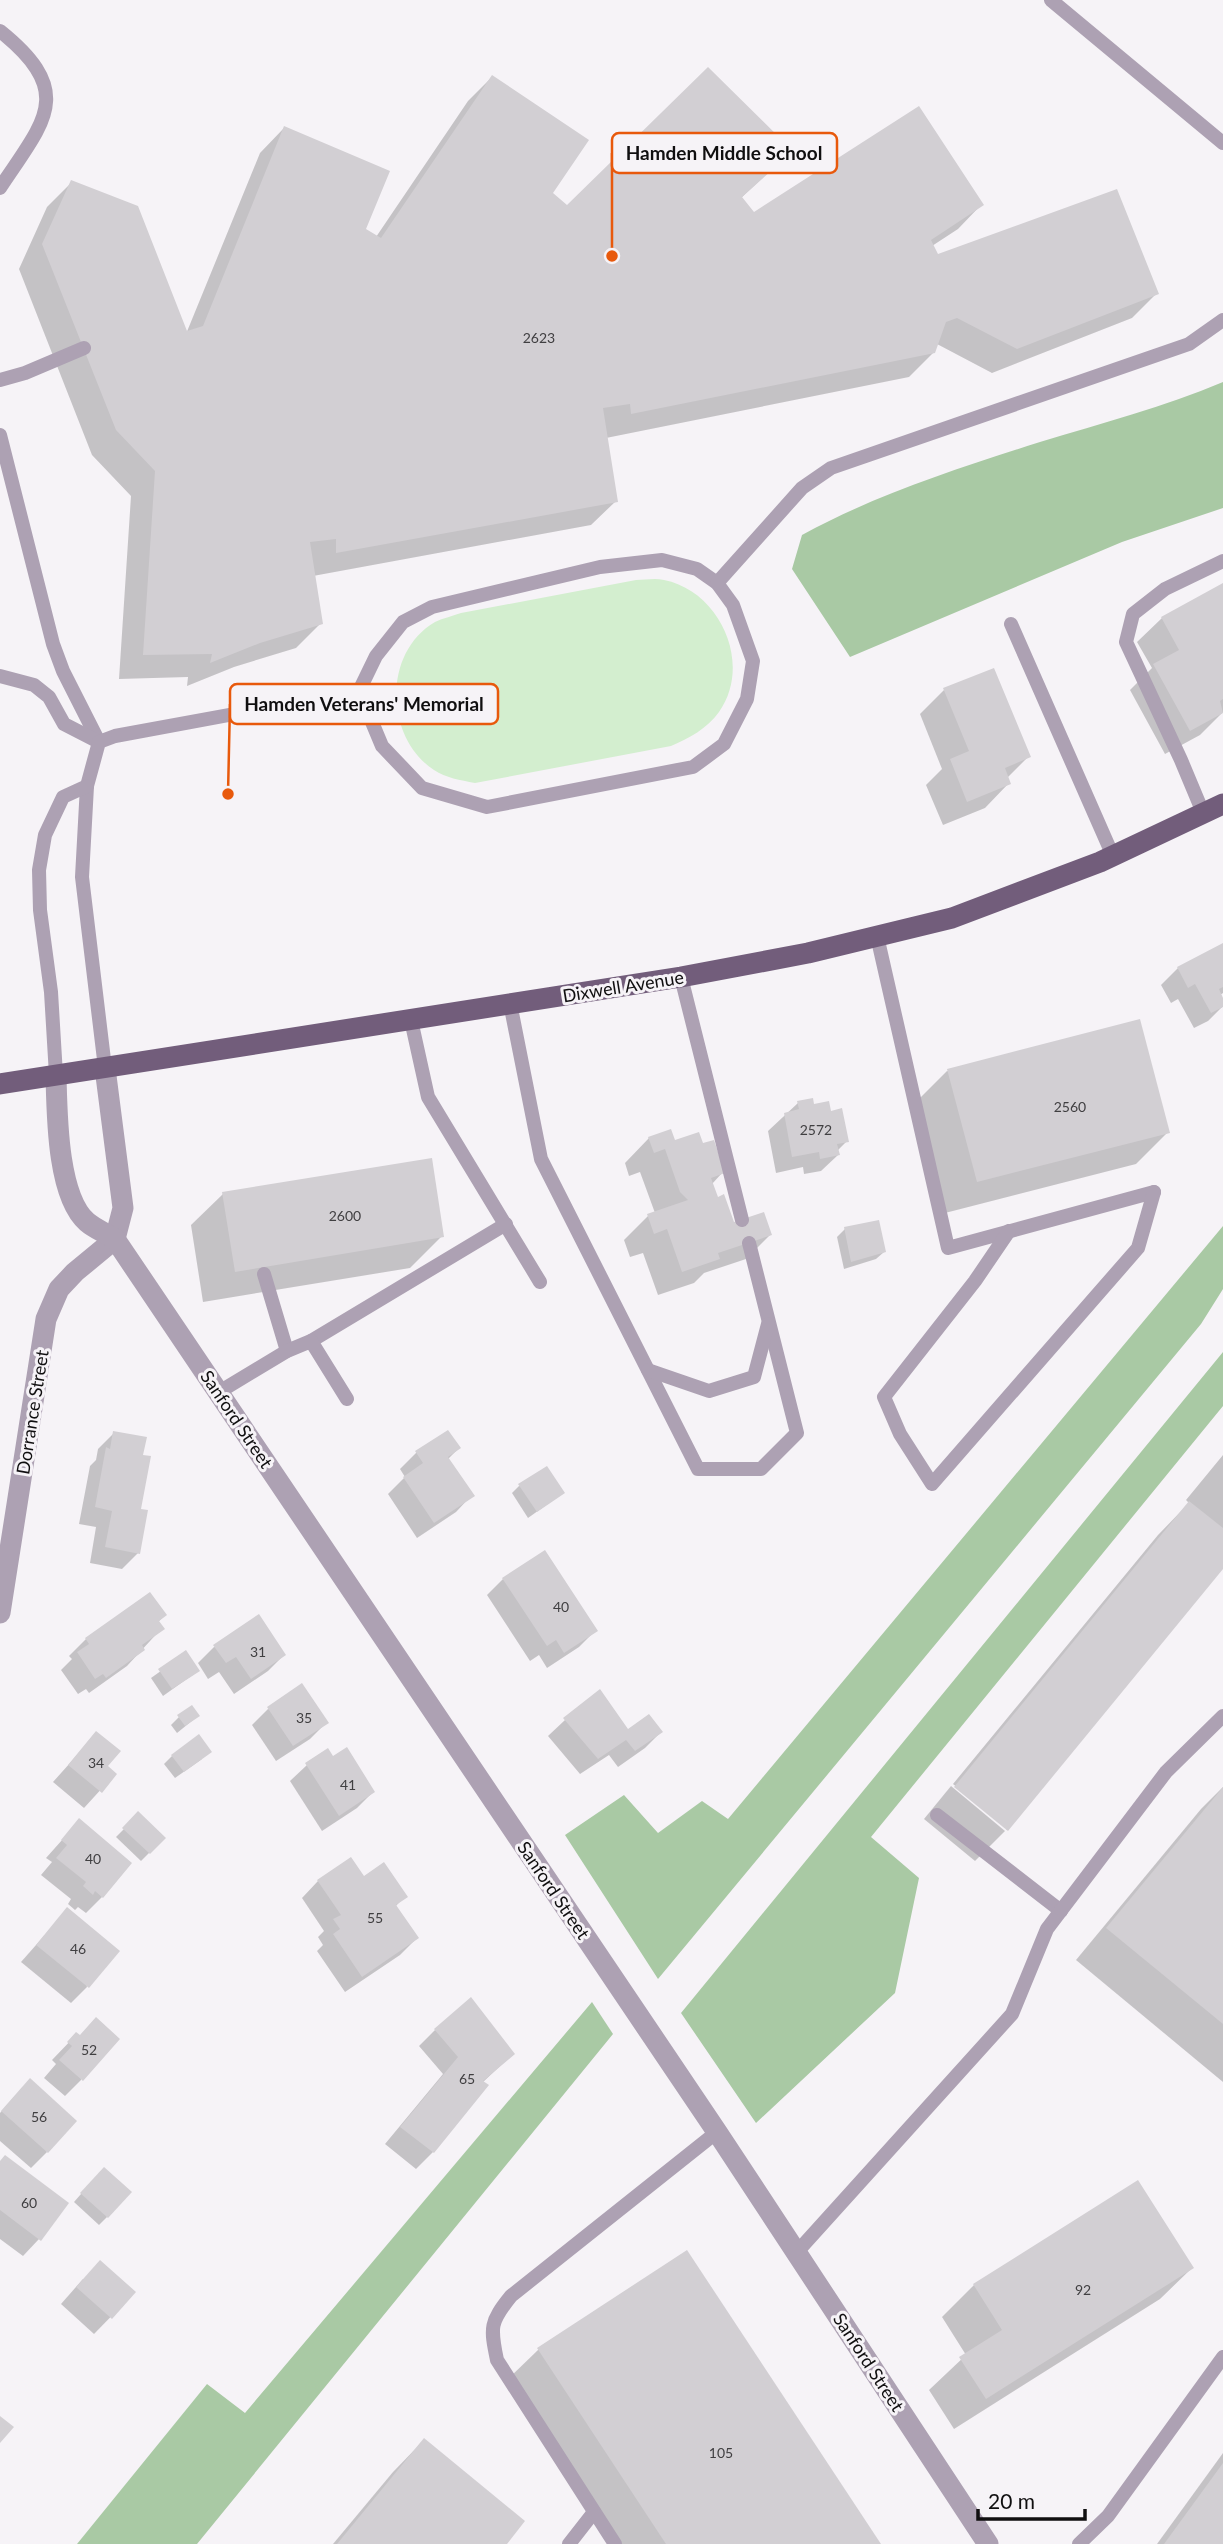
<svg xmlns="http://www.w3.org/2000/svg" width="1223" height="2544" font-family="Lato,sans-serif">
<rect width="100%" height="100%" fill="#f6f3f7"/>
<!-- green -->
<path fill="#d3eecf" d="M 636,580 C 645,580 655,578 664,580 C 720,591 753,664 719,712 C 707,729 689,738 671,746 L 475,783 C 460,780 446,778 434,770 C 385,738 382,653 435,622 C 443,618 453,616 461,613 Z"/>
<!-- forest -->
<g fill="#a9c9a4">
<path d="M 1223,382 L 1223,508 L 1122,542 L 850,657 L 792,569 L 802,535 C 877,494 959,468 1040,442 C 1102,423 1164,407 1223,382 Z"/>
<path d="M 1223,1226 L 1223,1289 L 1201,1324 L 658,1979 L 565,1835 L 624,1795 L 658,1833 L 702,1801 L 728,1819 Z"/>
<path d="M 1223,1352 L 1223,1406 L 871,1837 L 919,1878 L 895,1993 L 756,2123 L 681,2013 Z"/>
<path d="M 592,2002 L 613,2034 L 197,2544 L 77,2544 L 207,2384 L 245,2413 Z"/>
</g>
<!-- shadow -->
<g fill="#0003">
<path d="M 492,77 L 550,193 L 568,208 L 791,151 L 741,198 L 753,215 L 982,204 L 958,229 L 932,246 L 937,257 L 1157,293 L 1132,318 L 992,373 L 937,344 L 934,352 L 909,377 L 606,438 L 616,501 L 591,525 L 313,576 L 321,623 L 296,648 L 234,667 L 187,686 L 188,677 L 119,679 L 131,496 L 92,455 L 19,269 L 47,207 L 72,182 L 186,334 L 260,153 L 284,128 L 363,230 L 376,237 L 468,101 Z"/>
<path d="M 1223,585 L 1223,712 L 1200,735 L 1165,754 L 1130,690 L 1152,668 L 1137,642 L 1162,618 Z"/>
<path d="M 944,690 L 1028,757 L 1007,778 L 1009,783 L 985,808 L 943,825 L 926,785 L 942,769 L 920,714 Z"/>
<path d="M 1223,945 L 1223,993 L 1220,995 L 1223,1006 L 1208,1021 L 1194,1028 L 1178,999 L 1171,1003 L 1161,985 L 1178,968 Z"/>
<path d="M 947,1071 L 1168,1132 L 1136,1164 L 945,1213 L 916,1102 Z"/>
<path d="M 798,1103 L 830,1113 L 847,1141 L 837,1151 L 838,1155 L 821,1171 L 804,1174 L 803,1167 L 776,1173 L 768,1131 Z"/>
<path d="M 649,1138 L 702,1145 L 723,1172 L 712,1184 L 717,1199 L 733,1225 L 770,1235 L 746,1259 L 704,1273 L 694,1283 L 658,1295 L 643,1253 L 630,1257 L 624,1240 L 648,1216 L 655,1213 L 640,1172 L 629,1176 L 625,1163 Z"/>
<path d="M 223,1194 L 442,1236 L 410,1268 L 203,1302 L 191,1225 Z"/>
<path d="M 845,1229 L 884,1252 L 876,1259 L 844,1269 L 837,1237 Z"/>
<path d="M 114,1433 L 141,1457 L 138,1553 L 122,1569 L 90,1563 L 96,1527 L 79,1524 L 90,1466 L 96,1460 L 98,1449 Z"/>
<path d="M 459,1448 L 448,1459 L 472,1495 L 456,1512 L 417,1538 L 388,1494 L 405,1477 L 400,1469 L 417,1452 Z"/>
<path d="M 1223,1455 L 1223,1567 L 1006,1830 L 1006,1827 L 953,1784 L 1158,1535 L 1189,1503 L 1186,1500 Z"/>
<path d="M 519,1486 L 563,1493 L 528,1518 L 512,1493 Z"/>
<path d="M 503,1579 L 596,1630 L 579,1647 L 547,1668 L 539,1655 L 530,1661 L 487,1595 Z"/>
<path d="M 150,1594 L 165,1615 L 158,1622 L 162,1628 L 127,1666 L 89,1693 L 86,1689 L 78,1694 L 61,1670 L 72,1659 L 69,1656 L 86,1639 Z"/>
<path d="M 214,1647 L 284,1655 L 268,1671 L 234,1694 L 219,1672 L 208,1679 L 198,1663 Z"/>
<path d="M 186,1653 L 198,1671 L 163,1696 L 151,1678 Z"/>
<path d="M 268,1709 L 326,1723 L 310,1739 L 276,1761 L 252,1725 Z"/>
<path d="M 198,1716 L 177,1733 L 171,1725 L 179,1717 Z"/>
<path d="M 565,1720 L 627,1732 L 661,1732 L 645,1748 L 618,1767 L 609,1755 L 580,1774 L 548,1736 Z"/>
<path d="M 96,1734 L 106,1766 L 115,1774 L 84,1808 L 53,1782 Z"/>
<path d="M 172,1756 L 202,1759 L 175,1778 L 164,1764 Z"/>
<path d="M 333,1758 L 373,1792 L 357,1808 L 322,1831 L 290,1781 L 307,1765 Z"/>
<path d="M 951,1786 L 1005,1831 L 975,1861 L 924,1819 Z"/>
<path d="M 1223,1787 L 1223,2082 L 1076,1960 L 1201,1809 Z"/>
<path d="M 139,1814 L 164,1838 L 141,1861 L 116,1837 Z"/>
<path d="M 79,1821 L 102,1897 L 86,1913 L 78,1907 L 75,1910 L 68,1904 L 71,1899 L 41,1875 L 52,1862 L 46,1858 Z"/>
<path d="M 318,1881 L 405,1896 L 395,1907 L 417,1938 L 400,1955 L 345,1992 L 317,1951 L 323,1945 L 318,1937 L 324,1931 L 302,1898 Z"/>
<path d="M 67,1910 L 87,1987 L 71,2003 L 21,1962 Z"/>
<path d="M 435,2030 L 513,2054 L 482,2083 L 487,2085 L 433,2152 L 416,2169 L 385,2144 L 443,2074 L 419,2046 Z"/>
<path d="M 76,2035 L 79,2037 L 81,2080 L 65,2096 L 44,2078 L 56,2064 L 52,2060 Z"/>
<path d="M 14,2097 L 47,2152 L 31,2168 L 0,2141 L 0,2113 Z"/>
<path d="M 0,2162 L 39,2239 L 23,2256 L 0,2239 Z"/>
<path d="M 96,2177 L 107,2217 L 99,2225 L 74,2202 Z"/>
<path d="M 1138,2182 L 1192,2268 L 1160,2299 L 954,2429 L 929,2390 L 966,2355 L 942,2317 L 974,2285 Z"/>
<path d="M 686,2252 L 879,2544 L 614,2544 L 506,2381 L 538,2350 Z"/>
<path d="M 83,2279 L 134,2293 L 94,2334 L 61,2304 Z"/>
<path d="M 424,2440 L 504,2544 L 333,2544 L 393,2472 Z"/>
<path d="M 1223,2453 L 1223,2544 L 1157,2544 Z"/>
</g>
<!-- building -->
<g fill="#d2cfd3">
<path d="M 708,67 L 793,151 L 742,197 L 754,212 L 919,106 L 984,205 L 931,240 L 938,254 L 1117,189 L 1159,294 L 1017,349 L 957,318 L 946,322 L 935,353 L 631,414 L 630,404 L 603,408 L 618,502 L 336,553 L 336,539 L 310,542 L 323,624 L 260,643 L 210,663 L 212,654 L 143,655 L 155,471 L 116,430 L 42,244 L 71,180 L 138,206 L 187,331 L 203,326 L 284,126 L 390,171 L 366,229 L 381,238 L 492,75 L 589,140 L 553,193 L 567,205 Z"/>
<path d="M 1223,583 L 1223,699 L 1220,701 L 1223,713 L 1190,731 L 1153,664 L 1179,650 L 1161,617 Z"/>
<path d="M 994,668 L 1031,757 L 1005,768 L 1011,784 L 967,802 L 950,759 L 969,751 L 943,688 Z"/>
<path d="M 1223,943 L 1223,987 L 1219,989 L 1223,998 L 1223,1007 L 1211,1013 L 1195,984 L 1188,988 L 1177,967 Z"/>
<path d="M 1140,1019 L 1170,1133 L 977,1182 L 947,1069 Z"/>
<path d="M 813,1098 L 814,1104 L 829,1101 L 831,1111 L 842,1108 L 849,1142 L 837,1144 L 840,1155 L 820,1159 L 819,1152 L 792,1157 L 784,1113 L 799,1109 L 797,1101 Z"/>
<path d="M 671,1129 L 675,1140 L 699,1132 L 703,1143 L 714,1140 L 725,1173 L 711,1178 L 718,1197 L 724,1194 L 734,1222 L 764,1212 L 772,1235 L 718,1253 L 720,1259 L 682,1272 L 667,1229 L 654,1234 L 647,1214 L 688,1200 L 680,1192 L 665,1149 L 654,1153 L 648,1137 Z"/>
<path d="M 432,1158 L 444,1237 L 235,1272 L 222,1192 Z"/>
<path d="M 879,1220 L 886,1252 L 851,1262 L 844,1227 Z"/>
<path d="M 448,1430 L 461,1448 L 448,1457 L 475,1496 L 434,1523 L 403,1477 L 423,1463 L 415,1451 Z"/>
<path d="M 113,1431 L 147,1437 L 143,1455 L 151,1456 L 141,1509 L 148,1510 L 140,1554 L 105,1547 L 112,1511 L 95,1507 L 106,1447 L 110,1449 Z"/>
<path d="M 547,1466 L 565,1493 L 537,1512 L 518,1484 Z"/>
<path d="M 1189,1501 L 1223,1528 L 1223,1569 L 1008,1831 L 954,1787 Z"/>
<path d="M 545,1550 L 598,1631 L 564,1653 L 556,1640 L 547,1646 L 502,1578 Z"/>
<path d="M 150,1592 L 167,1615 L 159,1621 L 165,1629 L 142,1645 L 145,1650 L 106,1678 L 103,1674 L 95,1679 L 77,1652 L 89,1644 L 85,1638 Z"/>
<path d="M 259,1614 L 286,1655 L 251,1679 L 236,1657 L 226,1663 L 213,1645 Z"/>
<path d="M 186,1650 L 200,1671 L 172,1689 L 158,1669 Z"/>
<path d="M 302,1683 L 329,1723 L 293,1746 L 267,1707 Z"/>
<path d="M 600,1689 L 628,1729 L 649,1714 L 663,1732 L 635,1751 L 626,1740 L 598,1759 L 563,1718 Z"/>
<path d="M 192,1705 L 200,1716 L 185,1726 L 177,1715 Z"/>
<path d="M 96,1731 L 121,1751 L 108,1766 L 117,1774 L 102,1793 L 68,1765 Z"/>
<path d="M 199,1734 L 212,1752 L 184,1772 L 171,1755 Z"/>
<path d="M 347,1747 L 375,1792 L 339,1816 L 305,1763 L 328,1748 L 333,1756 Z"/>
<path d="M 1223,1787 L 1223,2024 L 1106,1928 Z"/>
<path d="M 138,1811 L 166,1838 L 150,1854 L 122,1828 Z"/>
<path d="M 79,1818 L 132,1863 L 103,1898 L 95,1891 L 93,1895 L 83,1886 L 86,1882 L 56,1858 L 67,1845 L 61,1840 Z"/>
<path d="M 351,1857 L 364,1876 L 384,1862 L 408,1897 L 396,1905 L 419,1938 L 362,1977 L 333,1934 L 340,1929 L 333,1919 L 341,1915 L 317,1880 Z"/>
<path d="M 67,1907 L 120,1951 L 89,1988 L 36,1945 Z"/>
<path d="M 471,1997 L 515,2054 L 483,2081 L 489,2085 L 434,2153 L 400,2127 L 458,2057 L 434,2029 Z"/>
<path d="M 96,2017 L 120,2039 L 83,2081 L 59,2060 L 72,2046 L 67,2042 L 76,2032 L 80,2035 Z"/>
<path d="M 30,2078 L 77,2121 L 48,2153 L 1,2111 Z"/>
<path d="M 5,2155 L 69,2203 L 41,2241 L 0,2210 L 0,2161 Z"/>
<path d="M 104,2167 L 132,2192 L 108,2218 L 80,2193 Z"/>
<path d="M 1138,2180 L 1194,2268 L 986,2399 L 959,2357 L 1002,2330 L 973,2284 Z"/>
<path d="M 687,2250 L 881,2544 L 666,2544 L 537,2348 Z"/>
<path d="M 100,2260 L 136,2292 L 112,2319 L 76,2287 Z"/>
<path d="M 0,2416 L 14,2427 L 0,2443 Z"/>
<path d="M 424,2438 L 525,2521 L 507,2544 L 337,2544 Z"/>
<path d="M 1223,2463 L 1223,2544 L 1164,2544 Z"/>
</g>
<g fill="none" stroke-linecap="round" stroke-linejoin="round">
<!-- service -->
<g stroke="#ada1b3" stroke-width="14">
<path d="M 1051,0 L 1223,143"/>
<path d="M 0,31 C 77,93 44,121 0,188"/>
<path d="M 0,380 L 25,373 L 84,348"/>
<path d="M 0,435 L 53,644 L 63,671 L 99,742"/>
<path d="M 662,560 L 697,569 L 717,583 L 733,605 L 753,661 L 747,699 L 724,744 L 693,767 L 487,807 L 422,788 L 382,746 L 359,691 L 376,656 L 403,622 L 432,607 L 600,567 Z"/>
<path d="M 717,583 L 802,488 L 831,468 L 1189,344 L 1223,320"/>
<path d="M 1011,624 L 1113,856"/>
<path d="M 0,676 L 34,685 L 49,697 L 64,724 L 99,742"/>
<path d="M 1204,815 L 1181,760 L 1126,642 L 1133,614 L 1165,589 L 1223,561"/>
<path d="M 877,936 L 948,1248 L 1154,1192"/>
<path d="M 681,977 L 742,1220"/>
<path d="M 510,1003 L 541,1159 L 698,1469 L 761,1469 L 797,1433 L 749,1243"/>
<path d="M 411,1020 L 428,1097 L 540,1282"/>
<path d="M 105,1068 L 82,877 L 87,786 L 99,742 L 115,736 L 359,691"/>
<path d="M 56,1075 L 51,992 L 40,910 L 39,870 L 45,835 L 63,797 L 87,786"/>
<path d="M 1009,1231 L 975,1281 L 884,1397 L 900,1434 L 932,1484 L 1138,1248 L 1154,1192"/>
<path d="M 264,1274 L 287,1351"/>
<path d="M 311,1341 L 506,1224"/>
<path d="M 648,1370 L 709,1391 L 754,1377 L 768,1324"/>
<path d="M 219,1392 L 287,1351 L 311,1341 L 347,1399"/>
<path d="M 937,1815 L 1061,1911"/>
<path d="M 797,2252 L 1012,2014 L 1047,1929 L 1166,1772 L 1223,1716"/>
<path d="M 569,2544 L 594,2512"/>
<path d="M 615,2544 L 497,2360 C 490,2327 490,2322 511,2296 L 717,2132"/>
<path d="M 1079,2544 L 1108,2516 L 1223,2357"/>
</g>
<!-- minor -->
<path stroke="#ada1b3" stroke-width="21" d="M 0,1613 L 46,1319 L 59,1289 L 75,1272 L 115,1239"/>
<!-- tertiary -->
<g stroke="#ada1b3" stroke-width="21">
<path d="M 105,1068 L 123,1208 L 115,1239"/>
<path d="M 56,1075 C 57,1113 57,1196 87,1222 C 95,1229 106,1233 115,1239 L 717,2132 L 988,2544"/>
</g>
<!-- primary -->
<path stroke="#725d7b" stroke-width="21" d="M 0,1084 L 681,977 L 808,953 L 952,918 L 1100,862 L 1223,804"/>
</g>
<g text-anchor="middle" dominant-baseline="central" stroke-width="6" stroke-linejoin="round" paint-order="stroke">
<!-- number labels -->
<g font-size="14" fill="#403f41">
<text x="539" y="337">2623</text>
<text x="1070" y="1106">2560</text>
<text x="816" y="1129">2572</text>
<text x="345" y="1215">2600</text>
<text x="561" y="1606">40</text>
<text x="258" y="1651">31</text>
<text x="304" y="1717">35</text>
<text x="96" y="1762">34</text>
<text x="348" y="1784">41</text>
<text x="93" y="1858">40</text>
<text x="375" y="1917">55</text>
<text x="78" y="1948">46</text>
<text x="89" y="2049">52</text>
<text x="467" y="2078">65</text>
<text x="39" y="2116">56</text>
<text x="29" y="2202">60</text>
<text x="1083" y="2289">92</text>
<text x="721" y="2452">105</text>
</g>
<!-- street labels -->
<g font-size="18" fill="#100f10" stroke="#f6f3f7">
<text transform="translate(623 986) rotate(-9)">Dixwell Avenue</text>
<text transform="translate(32 1412) rotate(-81)">Dorrance Street</text>
<text transform="translate(237 1419) rotate(56)">Sanford Street</text>
<text transform="translate(554 1890) rotate(56)">Sanford Street</text>
<text transform="translate(869 2362) rotate(57)">Sanford Street</text>
</g>
</g>
<!-- callouts -->
<path fill="none" stroke="#e8590c" stroke-width="2.5" d="M612 256L612 153M228 794L230 704"/>
<g fill="#e8590c" stroke="#f6f3f7" stroke-width="2.5">
<circle cx="612" cy="256" r="7"/>
<circle cx="228" cy="794" r="7"/>
</g>
<g fill="#f6f3f7" stroke="#e8590c" stroke-width="2.5">
<rect x="612" y="133" width="225" height="40" rx="7"/>
<rect x="230" y="684" width="268" height="40" rx="7"/>
</g>
<g font-size="19" text-anchor="middle" font-weight="bold" fill="#100f10">
<text x="724" y="160">Hamden Middle School</text>
<text x="364" y="711">Hamden Veterans' Memorial</text>
</g>
<!-- scale -->
<path d="M978 2509v10h107v-10" fill="none" stroke="#100f10" stroke-width="3.5"/>
<text x="988" y="2509" font-size="21" fill="#100f10" stroke="#f6f3f7" stroke-width="5" paint-order="stroke">20 m</text>
</svg>
